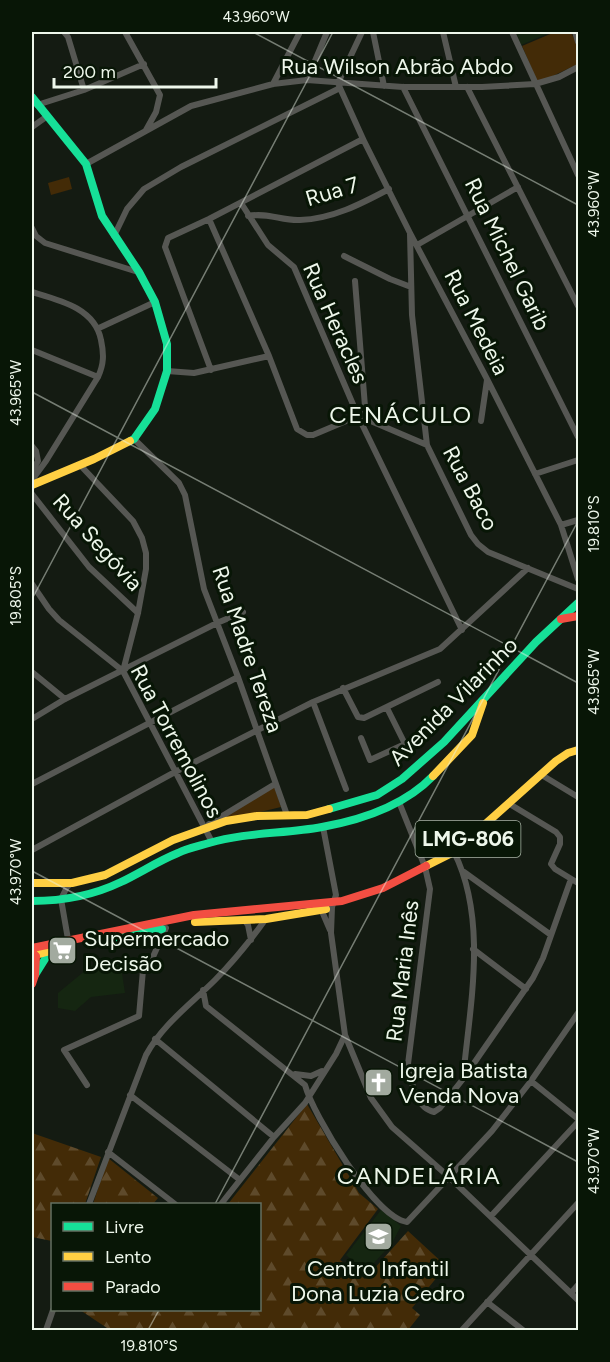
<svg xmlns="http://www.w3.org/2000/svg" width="610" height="1362" viewBox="0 0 610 1362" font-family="Figtree,sans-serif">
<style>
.built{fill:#152611}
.green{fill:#432b07}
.forest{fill:url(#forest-firs)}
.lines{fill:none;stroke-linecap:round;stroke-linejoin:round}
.street{stroke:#565753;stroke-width:6}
.fast{stroke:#16e098;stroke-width:8}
.slow{stroke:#ffcf43;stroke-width:8}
.jam{stroke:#f24e42;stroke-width:8}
.ticks{fill:none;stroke:#eef7eb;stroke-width:1.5;stroke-opacity:0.45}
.labels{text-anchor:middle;stroke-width:6;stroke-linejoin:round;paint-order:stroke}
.shield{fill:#081606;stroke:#a9b4a6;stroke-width:1.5}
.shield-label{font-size:21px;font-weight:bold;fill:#eef7eb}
.street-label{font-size:22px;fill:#eef7eb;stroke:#081606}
.poi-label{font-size:22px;fill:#eef7eb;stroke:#081606;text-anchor:start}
.neighbourhood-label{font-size:24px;letter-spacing:1.5px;fill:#eef7eb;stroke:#081606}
.neatline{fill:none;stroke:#eef7eb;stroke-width:2}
.ticks-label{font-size:15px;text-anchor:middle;fill:#eef7eb}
</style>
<defs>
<pattern id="forest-firs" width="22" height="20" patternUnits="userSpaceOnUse" patternTransform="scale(1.5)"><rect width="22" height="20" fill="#432b07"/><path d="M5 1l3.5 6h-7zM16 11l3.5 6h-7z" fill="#5e4a2b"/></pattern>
</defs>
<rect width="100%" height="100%" fill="#141b12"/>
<path class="built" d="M516 32H551L521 45Z
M120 960 125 993 91 997 75 1011 58 1008V993L92 965Z
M381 1210 401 1226 392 1243 366 1272 346 1255Z"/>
<path class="green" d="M555 32H571L578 48V64L538 83 522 46Z
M69 177 72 189 51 195 48 183Z
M274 786 281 807 211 824Z"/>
<path class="forest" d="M307 1104 359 1193 378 1209 340 1260 365 1279 408 1231 446 1266 412 1308 420 1315 408 1330H110L80 1310H260V1204H228Z
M32 1133 101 1157 85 1204H52V1241L32 1237Z
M108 1158 158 1198 153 1204H93Z"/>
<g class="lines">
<path class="street" d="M64 32 68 37 84 90
M125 32 160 95 156 112 146 130
M362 32 338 83 340 88 363 139 410 233 487 379 561 525 578 579
M373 32 384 86
M443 32 456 87
M512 32 578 175
M575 32 578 42
M307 80 327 32
M273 84 299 34
M403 87 578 437
M467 87 578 306
M37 105 84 90 144 64
M32 127 46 117
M86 164 191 106 273 84 307 80 403 87H482L535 84 559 77 578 67
M241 203 268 245 294 267 358 416 462 630
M248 216C267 212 282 221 300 220 332 219 361 204 389 189
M209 219 269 356 297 429 307 435H313L358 416
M32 228 36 236 45 243 138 272
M410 234 412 315 427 445 471 535 478 544 488 552 578 589
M114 236 127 209 144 189 181 167 340 88
M417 245 518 187
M344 256 390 279 411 287
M355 281 366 419
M32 292C59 300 95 308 101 340 104 354 104 364 98 377L46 461 32 480
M99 328 155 302
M32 350 98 377
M211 370 165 247 168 238 209 219 363 139
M167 371 194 373 269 356
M366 419 427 445
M481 421 487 380
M134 439 179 483 185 495 204 589 238 677 287 815
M32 446 36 451 38 461 32 471
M80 465 133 521 142 538 146 553V569L138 613 123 671
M535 474 578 460
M32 494 89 567 138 613
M561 525 578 520
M32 584 49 609 59 620 123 671 212 842
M32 672 65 699
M343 688 358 717 364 718 438 682
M313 702 346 789
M32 719 65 699 217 623 243 612
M361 738 370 760 405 744 387 708
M405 744 423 735 438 723
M540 774 578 797
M32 784 238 677
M399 802 425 867 430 889 408 1064C411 1080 415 1108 434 1112L440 1108 463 1079 533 978 543 958 571 879
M508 803 556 832 560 837V844L551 864 555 869 578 883
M209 824 275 784
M323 827 336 895 332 907 331 933 345 1035 371 1098 392 1127 449 1177 578 1300
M32 850 175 772 313 702 440 649 528 568
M454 852C488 920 470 1005 463 1078
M464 872 551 935
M321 909 330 930
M244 920 248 925 251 940
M69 945 61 899 67 887 72 883
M473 949 526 989
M203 990 206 1006 305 1085C313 1115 375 1218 407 1222L492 1131 531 1081 578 1013
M155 1039 274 1137
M295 1074 311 1076 322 1071
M531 1081 578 1119
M87 1085 64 1050 139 1016 143 970 152 959 166 928
M130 1095 240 1180
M108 1152 175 1204
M89 1204 146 1055C163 1024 190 1005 215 980 233 962 250 941 265 920
M221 1204 274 1137 305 1103 336 1054 345 1035
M491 1216 578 1122
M571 1293 578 1285
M487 1302 523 1330
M46 1330 53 1310
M462 1330 578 1203"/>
<path class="fast" d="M32 97 86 164 102 216 139 272 155 302 167 344V371L155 409 134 439 130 441
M329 809 377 795 402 779 444 742 536 642 578 603
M32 901C62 901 94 895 121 882 140 873 158 861 178 853 188 848 199 846 209 843 246 832 285 834 322 827 361 820 405 805 433 776
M107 939 162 929
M35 975 50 951"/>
<path class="slow" d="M32 485 94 459 130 441
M433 776 472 735 483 703
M426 866 454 852 556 761 568 753 578 750
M32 883H72L105 875 173 840 226 821 257 816 307 815 329 809
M195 922 266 919 326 909
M32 956 54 950"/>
<path class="jam" d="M561 619 578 616
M32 948 194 915 342 901 383 888 426 866
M32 984 35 975 36 956 33 953"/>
</g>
<path class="ticks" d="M253 32 578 205M32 392 578 683M32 599 333 32M32 871 578 1162M215 1204 578 521M148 1330 159 1310"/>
<defs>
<symbol id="supermarket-square" viewBox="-11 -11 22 22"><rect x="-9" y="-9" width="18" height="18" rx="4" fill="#a2aa9f" stroke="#081606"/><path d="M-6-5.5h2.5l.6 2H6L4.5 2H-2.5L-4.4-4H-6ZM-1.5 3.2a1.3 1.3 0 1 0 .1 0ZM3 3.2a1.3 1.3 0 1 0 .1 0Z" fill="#fff"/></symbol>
<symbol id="church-square" viewBox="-11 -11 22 22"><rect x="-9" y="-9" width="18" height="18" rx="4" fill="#a2aa9f" stroke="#081606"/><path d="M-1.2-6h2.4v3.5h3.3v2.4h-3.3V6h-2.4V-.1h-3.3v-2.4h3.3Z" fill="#fff"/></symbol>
<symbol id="school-square" viewBox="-11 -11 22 22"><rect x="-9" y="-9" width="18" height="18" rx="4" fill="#a2aa9f" stroke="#081606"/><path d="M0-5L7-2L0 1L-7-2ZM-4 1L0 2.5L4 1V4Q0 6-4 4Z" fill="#fff"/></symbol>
</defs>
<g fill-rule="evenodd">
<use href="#supermarket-square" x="46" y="934" width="33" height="33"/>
<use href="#church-square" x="362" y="1066" width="33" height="33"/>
<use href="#school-square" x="362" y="1220" width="33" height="33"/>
</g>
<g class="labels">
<rect class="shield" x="415.5" y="821" width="105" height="36" rx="4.5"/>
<g class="shield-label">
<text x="468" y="846">LMG-806</text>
</g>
<g class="street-label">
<text x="397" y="74">Rua Wilson Abrão Abdo</text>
<text transform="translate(332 191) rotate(-17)" y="8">Rua 7</text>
<text transform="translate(508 254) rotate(64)" y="8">Rua Michel Garib</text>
<text transform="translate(477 322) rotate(63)" y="8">Rua Medeia</text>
<text transform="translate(336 323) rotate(66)" y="8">Rua Heracles</text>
<text transform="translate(471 488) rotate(62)" y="8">Rua Baco</text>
<text transform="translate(98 542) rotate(48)" y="8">Rua Segóvia</text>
<text transform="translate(248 649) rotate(71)" y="8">Rua Madre Tereza</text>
<text transform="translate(453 701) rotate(-45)" y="8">Avenida Vilarinho</text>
<text transform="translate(177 741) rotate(62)" y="8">Rua Torremolinos</text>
<text transform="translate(402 971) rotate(-83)" y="8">Rua Maria Inês</text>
</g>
<g class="poi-label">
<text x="84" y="946">Supermercado<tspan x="84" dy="25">Decisão</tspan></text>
<text x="399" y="1078">Igreja Batista<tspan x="399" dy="25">Venda Nova</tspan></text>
<text x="378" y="1276" text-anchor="middle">Centro Infantil<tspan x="378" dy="25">Dona Luzia Cedro</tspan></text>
</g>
<g class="neighbourhood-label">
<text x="401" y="423">CENÁCULO</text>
<text x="419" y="1184">CANDELÁRIA</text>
</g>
</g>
<rect width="610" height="1362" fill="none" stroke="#081606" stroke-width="66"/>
<rect x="51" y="1203" width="210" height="108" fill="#081606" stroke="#647062" stroke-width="1.5"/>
<rect x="63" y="1222" width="30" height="9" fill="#16e098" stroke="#647062" stroke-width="1.5"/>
<text x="105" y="1233" font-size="18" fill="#eef7eb">Livre</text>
<rect x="63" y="1252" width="30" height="9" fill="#ffcf43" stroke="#647062" stroke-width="1.5"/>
<text x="105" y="1263" font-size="18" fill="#eef7eb">Lento</text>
<rect x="63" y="1282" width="30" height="9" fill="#f24e42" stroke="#647062" stroke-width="1.5"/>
<text x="105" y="1293" font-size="18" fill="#eef7eb">Parado</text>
<path d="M54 78v9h162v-9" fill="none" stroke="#eef7eb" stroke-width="3"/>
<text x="63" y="78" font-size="18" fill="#eef7eb" stroke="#081606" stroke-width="4.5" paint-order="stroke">200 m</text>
<rect x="33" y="33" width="544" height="1296" class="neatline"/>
<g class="ticks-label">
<text x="256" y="22">43.960°W</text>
<text transform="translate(594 204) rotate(-90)" y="5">43.960°W</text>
<text transform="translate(16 393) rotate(-90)" y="5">43.965°W</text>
<text transform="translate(594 524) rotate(-90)" y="5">19.810°S</text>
<text transform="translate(16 596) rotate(-90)" y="5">19.805°S</text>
<text transform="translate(594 682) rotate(-90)" y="5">43.965°W</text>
<text transform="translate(16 872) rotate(-90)" y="5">43.970°W</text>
<text transform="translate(594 1161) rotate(-90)" y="5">43.970°W</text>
<text x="149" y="1351">19.810°S</text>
</g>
</svg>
